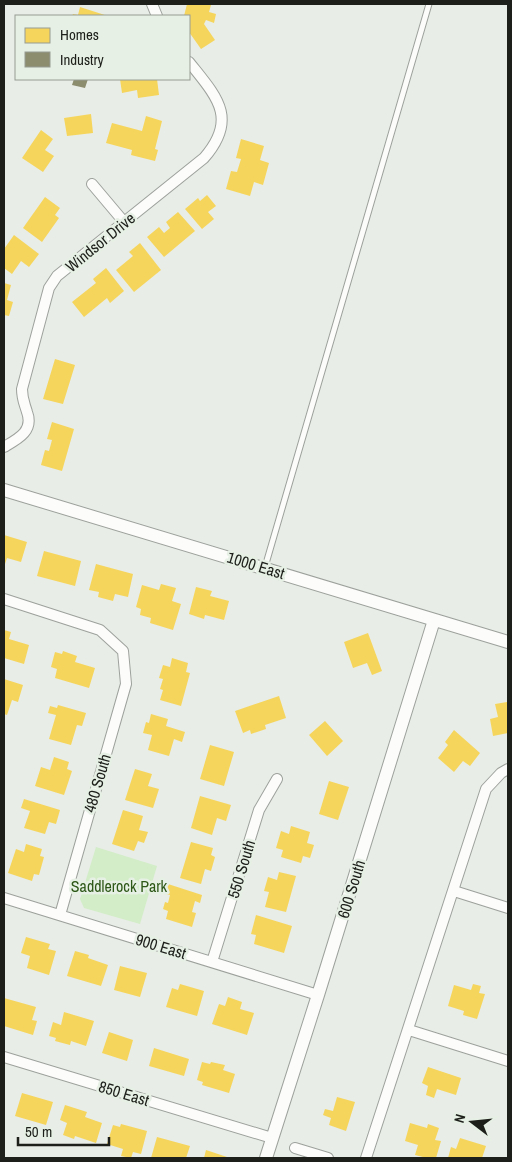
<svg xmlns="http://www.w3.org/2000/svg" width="512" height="1162" viewBox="0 0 512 1162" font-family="'Archivo Narrow',sans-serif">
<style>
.green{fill:#d3edc8}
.homes{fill:#f6d55c}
.industry{fill:#8c8c6e}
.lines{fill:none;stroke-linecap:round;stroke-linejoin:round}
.service-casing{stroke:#9da19c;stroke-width:7}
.minor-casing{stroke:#9da19c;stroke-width:12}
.tertiary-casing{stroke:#9da19c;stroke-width:14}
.service{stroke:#fcfcfb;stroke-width:5}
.minor{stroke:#fcfcfb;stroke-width:10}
.tertiary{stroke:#fcfcfb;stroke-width:12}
.labels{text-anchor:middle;stroke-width:5;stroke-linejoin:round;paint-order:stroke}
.street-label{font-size:16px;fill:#1c1f1a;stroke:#e7f0e4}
.park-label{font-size:16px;fill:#2e5819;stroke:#e7f0e4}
</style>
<rect width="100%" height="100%" fill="#e8ede7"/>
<path class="green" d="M96 847 157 866 140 924 84 908 80 899Z"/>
<path class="homes" d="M187 4 211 5 209 12 216 14 214 23 206 20 204 24 215 40 201 49 189 32V16H184Z
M80 7 108 16H72L73 14 78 15Z
M120 79H157L159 95 138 98 137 90 122 93Z
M91 114 93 133 67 136 64 118Z
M146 116 162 121 155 149 158 150 155 161 131 155 132 150 106 143 112 123 142 131Z
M41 130 53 139 45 150 54 156 43 172 22 158Z
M241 139 264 146 260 160 269 163 263 185 254 182 250 196 226 189 231 171 237 172 241 159 236 158Z
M207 195 216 206 208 212 214 219 202 229 185 209 198 198 200 201Z
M45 197 60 208 55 215 59 218 42 242 23 228Z
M178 212 195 231 164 257 147 237 159 227 164 233 170 228 166 222Z
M14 235 39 254 29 267 21 261 12 274 4 268V249Z
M140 243 161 270 134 292 116 270 133 256 129 252Z
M106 268 124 291 110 303 107 298 84 317 72 302 96 283 93 279Z
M4 283 11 285 7 300 13 302 9 316 4 315Z
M55 359 75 365 63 404 43 399Z
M52 422 74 429 62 471 41 465 45 450 49 451 52 440 47 439Z
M4 535 27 542 21 562 7 558 4 567Z
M44 551 81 561 75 586 37 576Z
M96 564 133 574 128 597 115 594 113 601 98 597 99 592 89 590Z
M161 584 176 588 172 601 181 604 173 630 150 623 151 618 140 615 141 609 136 607 142 585 159 590Z
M196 587 212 591 210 596 229 601 224 620 205 615 204 619 189 614Z
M4 630 11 632 9 639 29 645 24 664 4 658Z
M368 633 382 671 372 675 367 663 353 668 344 642Z
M63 651 77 656 75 662 95 668 89 688 55 678 57 669 51 667 55 652 62 654Z
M172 658 188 663 186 672 190 673 181 706 160 700 163 690 160 689 163 679 159 678 163 665 170 667Z
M4 679 23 685 18 702 12 700 7 715 4 714Z
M279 696 286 718 265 725 266 729 251 734 250 730 243 733 235 711Z
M507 702 508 733 493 736 490 719 498 717 495 704Z
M58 705 86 713 82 726 77 725 71 745 49 739 56 715 48 713 50 706 57 708Z
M151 714 168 719 166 726 185 732 182 742 174 739 169 756 148 750 152 735 143 733 146 722 149 723Z
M325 721 343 741 327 756 309 735Z
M454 730 480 753 470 766 463 761 454 772 438 758 448 745 445 742Z
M210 745 234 752 224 786 200 779Z
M54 757 69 762 67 769 72 771 64 795 35 786 41 767 50 770Z
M135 769 152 774 148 786 159 789 153 808 125 800Z
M329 781 349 787 338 820 319 814Z
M200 796 231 805 226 821 217 818 212 835 191 828Z
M24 799 60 810 56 824 49 822 45 834 24 828 30 811 21 808Z
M123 810 143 816 139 830 148 832 144 843 138 841 134 851 112 844Z
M291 826 310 832 307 843 314 845 310 858 303 856 301 863 281 857 283 850 276 848 281 831 289 834Z
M191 842 213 848 211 855 215 857 211 871 205 869 201 884 180 878Z
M26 844 42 849 40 856 44 857 39 875 34 874 32 881 8 873 16 849 24 852Z
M279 872 296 876 286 912 265 907 269 892 264 891 268 877 277 880Z
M168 884 202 895 200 903 195 901 192 912 196 913 192 927 166 919 168 911 163 909 165 902 168 903 170 895 166 894Z
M256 915 292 926 284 953 254 944 256 935 251 934Z
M26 937 50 944 48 949 56 951 49 975 27 968 30 956 21 953Z
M75 951 89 955 88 958 108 965 101 986 67 976Z
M120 966 147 973 140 997 114 990Z
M180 984 204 991 197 1016 166 1007 172 988 178 990Z
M473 984 481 986 479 993 485 994 477 1019 463 1015 464 1011 448 1006 454 985 471 990Z
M228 997 242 1002 240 1009 254 1013 247 1035 212 1024 219 1004 225 1006Z
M4 998 36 1007 32 1020 37 1021 33 1035 4 1026Z
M64 1012 94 1021 86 1046 71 1041 70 1045 55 1041 56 1038 49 1036 53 1022 61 1025Z
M109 1032 133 1040 127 1061 102 1053Z
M154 1048 189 1059 184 1076 149 1066Z
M202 1062 210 1064 211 1062 225 1065 223 1070 235 1074 229 1093 202 1085 203 1082 197 1080Z
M428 1067 461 1078 456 1095 437 1089 434 1098 426 1095 428 1086 422 1083Z
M22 1093 53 1102 46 1125 15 1116Z
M337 1097 355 1102 346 1131 329 1125 331 1118 323 1115 325 1109 333 1111Z
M65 1105 87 1112 85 1117 102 1123 96 1143 75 1136 74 1139 63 1135 67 1123 60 1120Z
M410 1123 427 1128 428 1124 439 1128 435 1140 441 1141 436 1158H427L415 1155 418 1145 405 1141Z
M121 1124 147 1131 141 1154 133 1152 131 1158 121 1156 123 1149 107 1144 113 1125 120 1127Z
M157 1137 190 1146 186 1158H151Z
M460 1138 486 1146 482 1158H448L451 1147 456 1149Z
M206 1150 230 1158H204Z"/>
<path class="industry" d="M74 79H88L85 88 72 85Z"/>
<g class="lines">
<defs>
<path id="service" d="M265 567 429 4"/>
<path id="minor" d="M152 4 157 16
M92 184 124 222
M4 447C18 439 34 431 27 412 24 402 22 399 22 389L49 288 57 276 204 158C239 118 216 96 189 62
M4 599 100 630 123 651 126 684 60 915
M454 891 508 908
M4 898 318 995
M212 962 259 810 277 779
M409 1030 508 1061
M4 1057 272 1138
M295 1148 328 1158
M366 1158 486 789 501 773 508 769"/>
<path id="tertiary" d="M4 490 508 642
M266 1158 318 995 434 620"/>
</defs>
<use href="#service" class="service-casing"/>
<use href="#minor" class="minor-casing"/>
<use href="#tertiary" class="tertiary-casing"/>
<use href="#service" class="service"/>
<use href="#minor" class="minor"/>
<use href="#tertiary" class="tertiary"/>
</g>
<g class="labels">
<g class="street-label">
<text transform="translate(100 242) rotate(-39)" y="6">Windsor Drive</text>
<text transform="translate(256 565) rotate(17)" y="6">1000 East</text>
<text transform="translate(97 783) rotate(-74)" y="6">480 South</text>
<text transform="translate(241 869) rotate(-73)" y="6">550 South</text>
<text transform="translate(351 889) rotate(-73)" y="6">600 South</text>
<text transform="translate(161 946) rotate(17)" y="6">900 East</text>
<text transform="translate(124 1093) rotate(17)" y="6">850 East</text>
</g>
<g class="park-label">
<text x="119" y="892">Saddlerock Park</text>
</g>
</g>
<rect width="512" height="1162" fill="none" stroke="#1c1f1a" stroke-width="10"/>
<rect x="15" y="15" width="175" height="65" fill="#e7f0e4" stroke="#969c93"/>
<rect x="25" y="28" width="25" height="15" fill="#f6d55c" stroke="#969c93"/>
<text x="60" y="40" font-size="15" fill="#1c1f1a">Homes</text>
<rect x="25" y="52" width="25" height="15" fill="#8c8c6e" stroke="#969c93"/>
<text x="60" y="65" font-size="15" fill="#1c1f1a">Industry</text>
<g transform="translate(472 1122) rotate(286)" stroke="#e7f0e4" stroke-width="4" paint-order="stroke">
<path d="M0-4L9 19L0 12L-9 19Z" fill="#1c1f1a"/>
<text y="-8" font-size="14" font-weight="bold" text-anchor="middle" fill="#1c1f1a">N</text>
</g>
<path d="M18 1137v8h91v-8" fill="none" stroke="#1c1f1a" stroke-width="2.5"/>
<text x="25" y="1137" font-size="15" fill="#1c1f1a" stroke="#e7f0e4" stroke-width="4" paint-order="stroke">50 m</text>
</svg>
